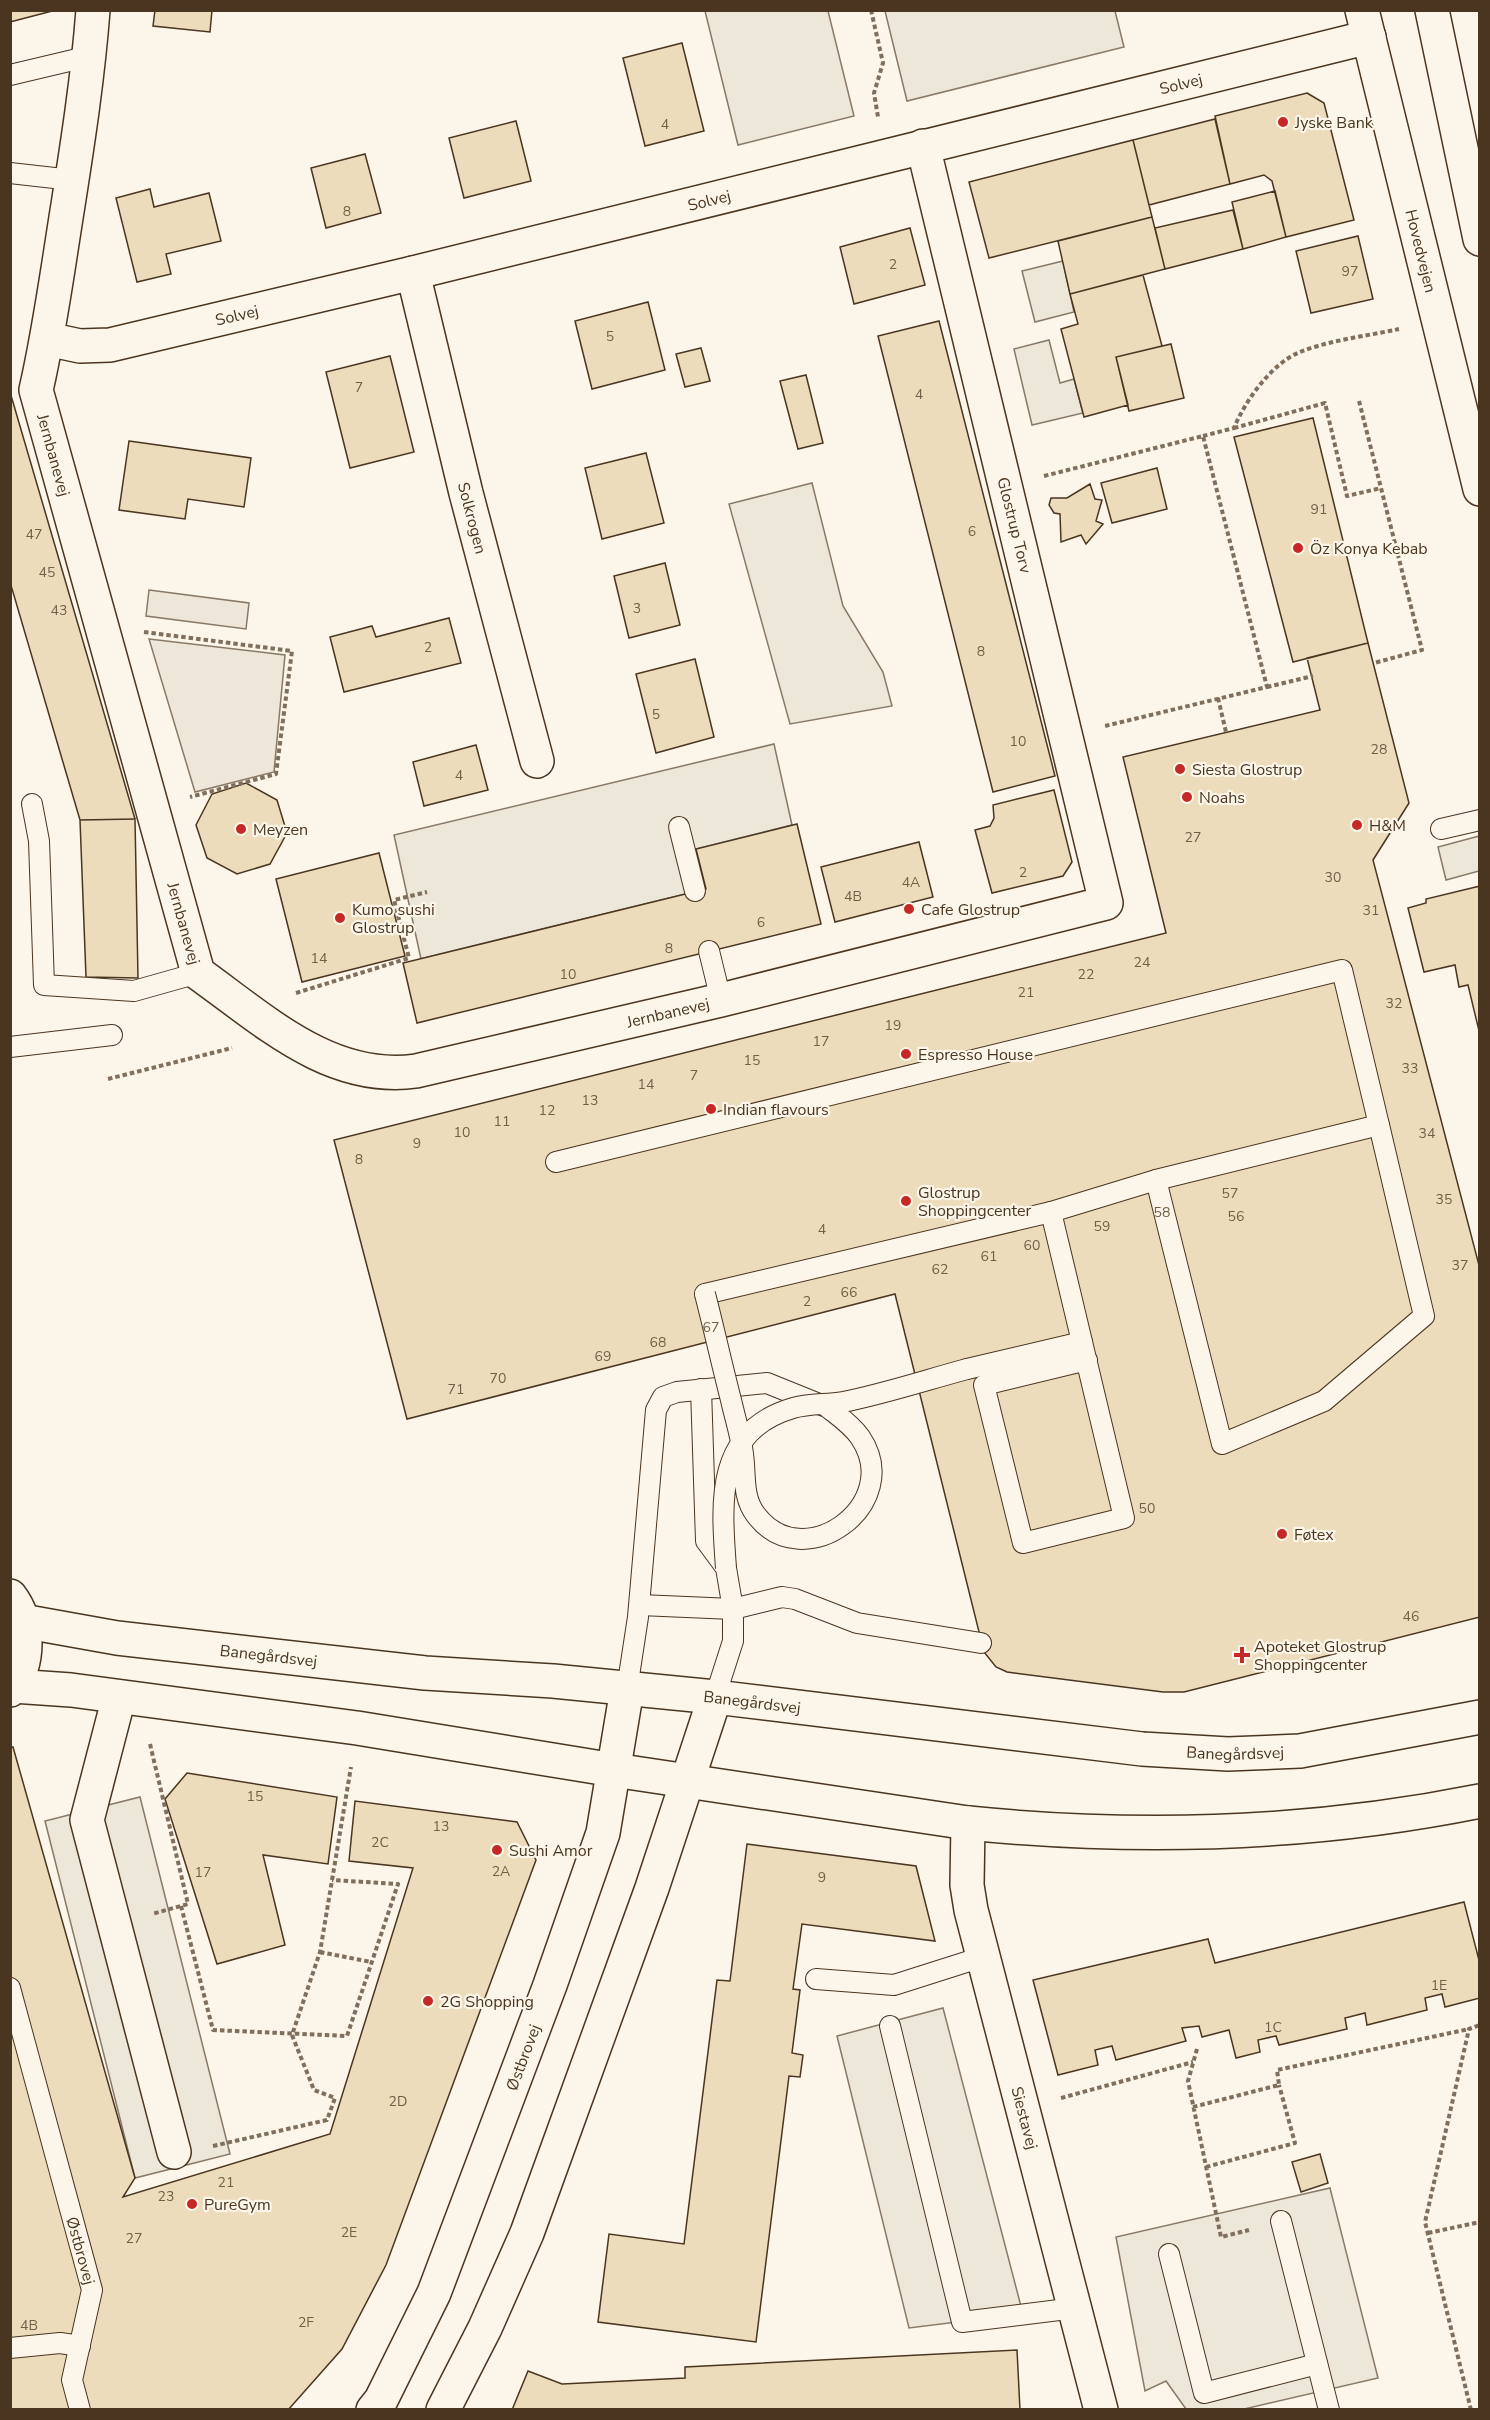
<svg xmlns="http://www.w3.org/2000/svg" width="1490" height="2420" viewBox="0 0 1490 2420" font-family="'Nunito Sans',sans-serif">
<style>
.green{fill:#ede6d9;stroke:#887966;stroke-width:1.5}
.parking{fill:#ede7d9;stroke:#887966;stroke-width:1.5}
.building{fill:#ecdcbc;stroke:#4a3520;stroke-width:1.5}
.lines{fill:none;stroke-linecap:round;stroke-linejoin:round}
.lane-casing{stroke:#4a3520;stroke-width:22}
.street-casing{stroke:#4a3520;stroke-width:36}
.secondary-casing{stroke:#4a3520;stroke-width:36}
.path{stroke:#7f6f5c;stroke-width:4;stroke-dasharray:4.5 3;stroke-linecap:butt}
.lane{stroke:#fbf6e9;stroke-width:20}
.street{stroke:#fbf6e9;stroke-width:33}
.secondary{stroke:#fbf6e9;stroke-width:33}
.lane-bridge-casing{stroke:#4a3520;stroke-width:22;stroke-linecap:butt}
.lane-bridge{stroke:#fbf6e9;stroke-width:20}
.poi-dot{fill:#c62828;stroke:#fbf6e9;stroke-width:2}
.labels{text-anchor:middle;stroke-width:4.5;stroke-linejoin:round;paint-order:stroke}
.number-label{font-size:14px;fill:#725f47}
.street-label{font-size:16px;fill:#4a3520;stroke:#fbf6e9}
.poi-label{font-size:16px;fill:#4a3520;stroke:#fbf6e9;text-anchor:start}
</style>
<rect width="100%" height="100%" fill="#fbf6e9"/>
<path class="green" d="M149 590 249 603 246 629 146 616Z
M149 639 285 655 274 772 195 792Z"/>
<path class="parking" d="M705 11H828L854 116 738 145Z
M885 11H1115L1124 47 907 101Z
M1063 261 1074 312 1035 322 1022 271Z
M1049 340 1060 383 1074 379 1083 413 1032 425 1014 349Z
M812 483 843 606 883 672 892 706 790 724 729 504Z
M774 744 792 825 696 849 706 889 421 959 394 835Z
M1479 836V871L1446 880 1438 847Z
M140 1797 230 2154 135 2178 45 1821Z
M943 2008 1023 2314 909 2328 837 2036Z
M1330 2188 1378 2378 1240 2410 1186 2409 1166 2381 1145 2391 1116 2237Z"/>
<path class="building" d="M10 10H56L10 22Z
M155 10H212L210 32 153 26Z
M682 43 704 131 645 146 623 58Z
M1307 93 1324 103 1354 220 1286 237 1272 181 1264 175 1230 184 1215 116Z
M1215 119 1230 184 1149 205 1133 140Z
M516 121 531 181 464 198 449 138Z
M1133 140 1152 217 989 258 969 182Z
M365 154 381 213 326 228 311 168Z
M150 189 154 207 209 193 221 241 166 254 171 274 137 282 116 198Z
M1275 191 1286 237 1243 249 1232 202Z
M1233 210 1243 249 1165 269 1155 228Z
M1152 217 1165 269 1070 294 1058 241Z
M910 228 925 285 854 304 840 247Z
M1358 236 1373 299 1311 313 1296 251Z
M1143 275 1162 346 1116 357 1128 405 1084 417 1061 329 1078 324 1070 294Z
M648 302 665 370 592 389 575 321Z
M939 321 1055 776 993 792 878 336Z
M1171 344 1184 398 1129 411 1116 357Z
M701 348 710 381 685 387 676 354Z
M390 356 414 452 350 468 326 372Z
M806 375 823 443 798 449 780 381Z
M10 392 135 819 80 820 10 582Z
M1313 418 1368 643 1293 662 1234 437Z
M129 441 251 458 244 507 188 499 185 519 119 510Z
M646 453 664 523 602 539 585 468Z
M1157 468 1167 509 1112 523 1101 483Z
M1090 484 1095 499 1102 500 1096 521 1103 524 1086 544 1081 535 1061 542 1060 514 1054 513 1049 505 1051 498H1067Z
M665 563 680 625 629 638 614 576Z
M449 618 461 663 344 692 330 637 372 626 376 637Z
M1368 643 1409 803 1373 860 1480 1269V1617L1184 1692H1163L1007 1672 996 1667 984 1652 895 1294 407 1419 334 1140 1166 933 1123 757 1320 710 1307 658Z
M695 659 714 737 656 753 636 674Z
M476 745 488 790 424 806 413 762Z
M246 783 277 800 287 833 270 864 237 874 207 858 196 825 212 794Z
M1054 790 1072 862 1063 876 992 893 975 830 990 826 994 818 993 805Z
M135 819 138 978 86 977 80 820Z
M797 824 821 924 417 1023 403 963 706 889 696 849Z
M919 842 933 897 835 922 821 867Z
M379 853 405 956 302 982 276 879Z
M1480 886V1035L1468 985 1459 987 1455 965 1424 972 1408 908 1426 903V899Z
M13 1747 135 2178 123 2197 330 2134 413 1868 349 1861 355 1801 517 1822 536 1860 386 2265 342 2349 288 2410H10V1748Z
M187 1773 337 1797 328 1864 263 1855 285 1945 217 1964 165 1799Z
M747 1844 916 1866 935 1941 802 1924 793 1989 800 1990 792 2053 803 2055 800 2077 789 2076 756 2342 598 2322 609 2234 684 2244 717 1980 730 1981Z
M1464 1902 1480 1964V1998L1445 2007 1442 1994 1425 1998 1427 2010 1367 2025 1365 2013 1345 2018 1347 2029 1279 2045 1276 2036 1258 2040 1260 2052 1236 2058 1229 2030 1202 2037 1199 2026 1182 2028 1186 2041 1116 2060 1112 2046 1095 2050 1098 2065 1058 2075 1033 1980 1208 1939 1215 1963Z
M1320 2154 1328 2183 1301 2192 1292 2162Z
M1017 2350 1020 2410H512L528 2371 562 2384 685 2378V2367Z"/>
<g class="lines">
<defs>
<g id="lane">
<path d="M10 75 90 56"/>
<path d="M10 173 72 180"/>
<path d="M32 804 39 841 44 985 134 991 198 973"/>
<path d="M679 827 695 891"/>
<path d="M1441 829 1480 820"/>
<path d="M709 951 721 1000"/>
<path d="M10 1047 112 1035"/>
<path d="M556 1162 1342 970 1379 1125 1156 1180 1051 1212 705 1294"/>
<path d="M1156 1180 1222 1444 1324 1401 1424 1316 1379 1125"/>
<path d="M1051 1212 1124 1518 1023 1543 984 1385 1087 1360"/>
<path d="M967 1369 1082 1342"/>
<path d="M701 1389 706 1541 726 1568 733 1609V1641L715 1697"/>
<path d="M640 1605 733 1609 782 1597 795 1599 857 1623 981 1643"/>
<path d="M627 1689 638 1617 656 1410 663 1397 677 1392 767 1383 824 1406"/>
<path d="M816 1979 894 1985 982 1957"/>
<path id="s1" d="M10 1988 92 2290 72 2380 80 2410"/>
<path d="M890 2026 962 2322 1075 2308"/>
<path d="M1281 2221 1329 2410"/>
<path d="M1169 2254 1204 2393 1317 2364"/>
<path d="M10 2348 60 2343 80 2346"/>
</g>
<g id="street">
<path id="s2" d="M93 10C88 76 78 141 68 205 58 267 50 329 36 390L198 973C264 1020 330 1083 416 1071L721 1000 1106 903 923 146"/>
<path id="s3" d="M413 273 466 493 537 761"/>
<path id="s4" d="M47 339 80 346 110 345 413 273 1369 37"/>
<path d="M119 1697 87 1820 174 2152"/>
<path id="s5" d="M968 1823 967 1885 971 1910 1101 2410"/>
</g>
<g id="secondary">
<path id="s6" d="M1362 10 1480 489"/>
<path d="M1432 10 1480 239"/>
<path d="M10 1596C30 1622 30 1663 10 1690"/>
<path id="s7" d="M22 1621 117 1638 425 1673 553 1681 715 1697 1142 1749 1228 1754 1300 1751 1480 1717"/>
<path d="M13 1686 71 1690 357 1728 614 1770 968 1823C1138 1840 1311 1835 1480 1801"/>
<path id="s8" d="M373 2410 381 2400 434 2293 550 1985 603 1833 627 1689"/>
<path d="M443 2410 485 2328 527 2233 652 1888 715 1697"/>
</g>
</defs>
<use href="#lane" class="lane-casing"/>
<use href="#street" class="street-casing"/>
<use href="#secondary" class="secondary-casing"/>
<path class="path" d="M871 10 883 63 874 93 878 117
M1359 401 1422 650 1374 663
M1234 428 1325 403 1347 496 1381 488
M1203 436 1234 428C1245 401 1272 363 1300 352 1330 340 1367 336 1399 329
M1044 476 1203 436 1267 687 1105 726
M144 632 292 651 276 774 190 797
M1267 687 1313 676
M1218 698 1226 732
M296 993 409 958 394 900 427 892
M108 1079 232 1048
M150 1744 188 1904 152 1914
M181 1906 213 2030 347 2036 398 1884 332 1880
M320 1952 371 1962
M1197 2049 1188 2081 1221 2237 1249 2230
M1061 2098 1193 2062
M1193 2107 1279 2085 1277 2070 1469 2029
M213 2146 327 2120 335 2098 314 2090 292 2035 320 1952 351 1767
M1206 2167 1295 2143 1279 2085
M1428 2233 1480 2222
M1471 2410 1425 2222 1469 2029 1480 2025"/>
<use href="#lane" class="lane"/>
<use href="#street" class="street"/>
<use href="#secondary" class="secondary"/>
<defs>
<path id="lane-bridge" d="M705 1294C714 1329 722 1365 731 1400 735 1418 741 1436 743 1454 746 1475 742 1497 756 1515 803 1578 906 1504 860 1437 851 1424 837 1415 826 1406
M726 1568C721 1501 715 1431 793 1408 809 1403 826 1405 843 1402 884 1394 926 1380 967 1369"/>
</defs>
<use href="#lane-bridge" class="lane-bridge-casing"/>
<use href="#lane-bridge" class="lane-bridge"/>
</g>
<g class="poi-dot">
<circle cx="1283" cy="122" r="6"/>
<circle cx="1298" cy="548" r="6"/>
<circle cx="1180" cy="769" r="6"/>
<circle cx="1187" cy="797" r="6"/>
<circle cx="1357" cy="825" r="6"/>
<circle cx="241" cy="829" r="6"/>
<circle cx="909" cy="909" r="6"/>
<circle cx="340" cy="918" r="6"/>
<circle cx="906" cy="1054" r="6"/>
<circle cx="711" cy="1109" r="6"/>
<circle cx="906" cy="1201" r="6"/>
<circle cx="1282" cy="1534" r="6"/>
<path d="M1239 1646h6v6h6v6h-6v6h-6v-6h-6v-6h6z"/>
<circle cx="497" cy="1850" r="6"/>
<circle cx="428" cy="2001" r="6"/>
<circle cx="192" cy="2204" r="6"/>
</g>
<g class="labels">
<g class="number-label">
<text x="665" y="129">4</text>
<text x="347" y="216">8</text>
<text x="893" y="269">2</text>
<text x="1350" y="276">97</text>
<text x="610" y="341">5</text>
<text x="359" y="392">7</text>
<text x="919" y="399">4</text>
<text x="1319" y="514">91</text>
<text x="972" y="536">6</text>
<text x="34" y="539">47</text>
<text x="47" y="577">45</text>
<text x="637" y="613">3</text>
<text x="59" y="615">43</text>
<text x="428" y="652">2</text>
<text x="981" y="656">8</text>
<text x="656" y="719">5</text>
<text x="1018" y="746">10</text>
<text x="1379" y="754">28</text>
<text x="459" y="780">4</text>
<text x="1193" y="842">27</text>
<text x="1023" y="877">2</text>
<text x="1333" y="882">30</text>
<text x="911" y="887">4A</text>
<text x="853" y="901">4B</text>
<text x="1371" y="915">31</text>
<text x="761" y="927">6</text>
<text x="669" y="953">8</text>
<text x="319" y="963">14</text>
<text x="1142" y="967">24</text>
<text x="568" y="979">10</text>
<text x="1086" y="979">22</text>
<text x="1026" y="997">21</text>
<text x="1394" y="1008">32</text>
<text x="893" y="1030">19</text>
<text x="821" y="1046">17</text>
<text x="752" y="1065">15</text>
<text x="1410" y="1073">33</text>
<text x="694" y="1080">7</text>
<text x="646" y="1089">14</text>
<text x="590" y="1105">13</text>
<text x="547" y="1115">12</text>
<text x="502" y="1126">11</text>
<text x="462" y="1137">10</text>
<text x="1427" y="1138">34</text>
<text x="417" y="1148">9</text>
<text x="359" y="1164">8</text>
<text x="1230" y="1198">57</text>
<text x="1444" y="1204">35</text>
<text x="1162" y="1217">58</text>
<text x="1236" y="1221">56</text>
<text x="1102" y="1231">59</text>
<text x="822" y="1234">4</text>
<text x="1032" y="1250">60</text>
<text x="989" y="1261">61</text>
<text x="1460" y="1270">37</text>
<text x="940" y="1274">62</text>
<text x="849" y="1297">66</text>
<text x="807" y="1306">2</text>
<text x="711" y="1332">67</text>
<text x="658" y="1347">68</text>
<text x="603" y="1361">69</text>
<text x="498" y="1383">70</text>
<text x="456" y="1394">71</text>
<text x="1147" y="1513">50</text>
<text x="1411" y="1621">46</text>
<text x="255" y="1801">15</text>
<text x="441" y="1831">13</text>
<text x="380" y="1847">2C</text>
<text x="501" y="1876">2A</text>
<text x="203" y="1877">17</text>
<text x="822" y="1882">9</text>
<text x="1439" y="1990">1E</text>
<text x="1273" y="2032">1C</text>
<text x="398" y="2106">2D</text>
<text x="226" y="2187">21</text>
<text x="166" y="2201">23</text>
<text x="349" y="2237">2E</text>
<text x="134" y="2243">27</text>
<text x="306" y="2327">2F</text>
<text x="29" y="2330">4B</text>
</g>
<g class="street-label">
<text dy="6" stroke="none"><textPath href="#s4" startOffset="1166">Solvej</textPath></text>
<text dy="6" stroke="none"><textPath href="#s4" startOffset="680">Solvej</textPath></text>
<text dy="6" stroke="none"><textPath href="#s6" startOffset="248">Hovedvejen</textPath></text>
<text dy="6" stroke="none"><textPath href="#s4" startOffset="194">Solvej</textPath></text>
<text dy="6" stroke="none"><textPath href="#s2" startOffset="452">Jernbanevej</textPath></text>
<text dy="6" stroke="none"><textPath href="#s3" startOffset="252">Solkrogen</textPath></text>
<text transform="translate(1015 525) rotate(76)" y="6">Glostrup Torv</text>
<text dy="6" stroke="none"><textPath href="#s2" startOffset="938">Jernbanevej</textPath></text>
<text dy="6" stroke="none"><textPath href="#s2" startOffset="1494">Jernbanevej</textPath></text>
<text dy="6" stroke="none"><textPath href="#s7" startOffset="249">Banegårdsvej</textPath></text>
<text dy="6" stroke="none"><textPath href="#s7" startOffset="735">Banegårdsvej</textPath></text>
<text dy="6" stroke="none"><textPath href="#s7" startOffset="1221">Banegårdsvej</textPath></text>
<text dy="6" stroke="none"><textPath href="#s8" startOffset="384">Østbrovej</textPath></text>
<text dy="6" stroke="none"><textPath href="#s5" startOffset="302">Siestavej</textPath></text>
<text dy="6" stroke="none"><textPath href="#s1" startOffset="272">Østbrovej</textPath></text>
</g>
<g class="poi-label">
<text x="1295" y="128">Jyske Bank</text>
<text x="1310" y="554">Öz Konya Kebab</text>
<text x="1192" y="775">Siesta Glostrup</text>
<text x="1199" y="803">Noahs</text>
<text x="1369" y="831">H&amp;M</text>
<text x="253" y="835">Meyzen</text>
<text x="352" y="915">Kumo sushi<tspan x="352" dy="18">Glostrup</tspan></text>
<text x="921" y="915">Cafe Glostrup</text>
<text x="918" y="1060">Espresso House</text>
<text x="723" y="1115">Indian flavours</text>
<text x="918" y="1198">Glostrup<tspan x="918" dy="18">Shoppingcenter</tspan></text>
<text x="1294" y="1540">Føtex</text>
<text x="1254" y="1652">Apoteket Glostrup<tspan x="1254" dy="18">Shoppingcenter</tspan></text>
<text x="509" y="1856">Sushi Amor</text>
<text x="440" y="2007">2G Shopping</text>
<text x="204" y="2210">PureGym</text>
</g>
</g>
<rect width="1490" height="2420" fill="none" stroke="#4a3520" stroke-width="24"/>
</svg>
